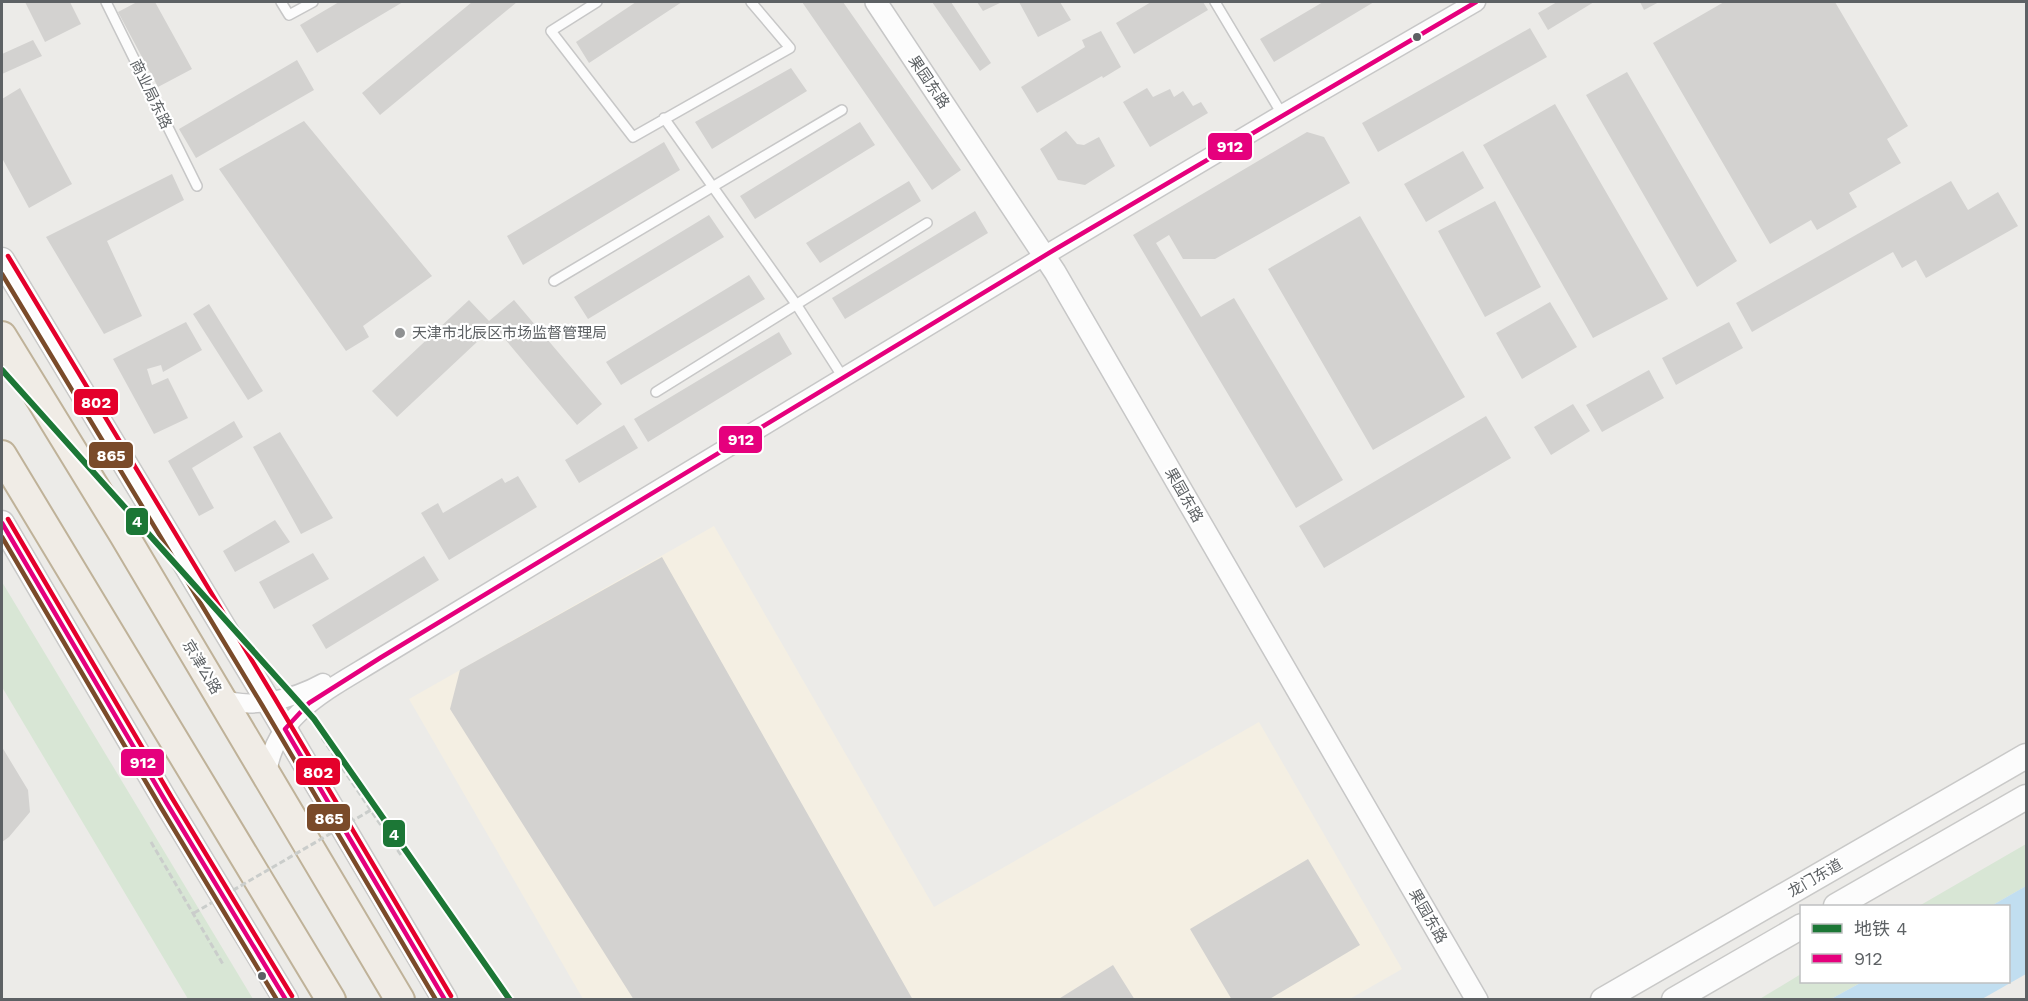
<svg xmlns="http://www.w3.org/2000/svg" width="2028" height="1001" viewBox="0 0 2028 1001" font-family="'Work Sans','Noto Sans SC',sans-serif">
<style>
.commercial{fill:#f4efe3}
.green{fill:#d8e6d5}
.water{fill:#c1def0}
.building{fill:#d3d2d0}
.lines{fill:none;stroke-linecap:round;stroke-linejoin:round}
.service-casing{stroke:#c7c7c7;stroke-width:12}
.minor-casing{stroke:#c7c7c7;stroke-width:21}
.tertiary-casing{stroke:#c7c7c7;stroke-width:24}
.secondary-casing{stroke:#c9c9c8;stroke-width:27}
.trunk-casing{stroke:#bfb299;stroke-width:32}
.path{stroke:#cacdcb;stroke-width:3;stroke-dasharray:6 3;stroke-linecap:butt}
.service{stroke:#fcfcfc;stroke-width:9}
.minor{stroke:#fcfcfc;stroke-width:18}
.tertiary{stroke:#fcfcfc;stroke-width:21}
.secondary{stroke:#fcfcfc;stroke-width:24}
.trunk{stroke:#f0ece6;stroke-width:28}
.path-bridge{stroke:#cacdcb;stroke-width:3;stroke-dasharray:6 3;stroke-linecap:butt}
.bus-1-casing{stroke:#fff;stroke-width:9}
.bus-2-casing{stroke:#fff;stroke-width:9}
.bus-3-casing{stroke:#fff;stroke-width:9}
.bus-1{stroke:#e5007d;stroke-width:4.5}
.bus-2{stroke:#7a4b2a;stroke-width:4.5}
.bus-3{stroke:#e4002b;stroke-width:4.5}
.metro-1-casing{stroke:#fff;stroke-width:10}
.metro-1{stroke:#1c7736;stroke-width:6}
.bus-dot{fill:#5d6164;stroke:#fff;stroke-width:2}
.poi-dot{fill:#8f9192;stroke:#fff;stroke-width:2}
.labels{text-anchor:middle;stroke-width:4.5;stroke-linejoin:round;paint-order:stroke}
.street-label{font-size:15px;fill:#5d6164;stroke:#fff}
.poi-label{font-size:15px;fill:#5d6164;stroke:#fff;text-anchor:start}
.line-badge{stroke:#fff;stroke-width:2}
.badge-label{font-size:16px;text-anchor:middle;font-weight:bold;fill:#fff}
</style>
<rect width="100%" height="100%" fill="#ecebe8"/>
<path class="commercial" d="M714 526 934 907 1259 722 1402 969 1348 1000 583 999 409 699Z"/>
<path class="green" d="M2 582 253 999H188L2 687Z
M2026 844V886L1991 906H1919Z
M1801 974 1802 982H1862L1831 999 1758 1000Z"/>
<path class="water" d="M2026 886V974L1982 999H1831L1862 982H2008V906H1991Z"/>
<path class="building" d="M25 2H70L81 24 45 42Z
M137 2H155L192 69 158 87 118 12Z
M339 2H403L317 53 300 25Z
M472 2H517L380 115 362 93Z
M636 2H682L589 63 576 42Z
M802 2H843L961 170 932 190Z
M932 2H951L991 63 980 71Z
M977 2H1002L983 11Z
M1019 2H1060L1071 20 1038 37Z
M1151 2H1203L1208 10 1134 54 1116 23Z
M1323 2H1374L1274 62 1260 39Z
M1557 2H1594L1548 30 1538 13Z
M1640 2H1659L1644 10Z
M1724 2H1835L1908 126 1887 139 1901 163 1849 193 1857 207 1817 230 1811 220 1770 244 1653 43Z
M1530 28 1547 57 1378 152 1362 123Z
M1101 31 1121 67 1103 78 1102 76 1037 113 1021 87 1085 47 1082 40Z
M33 40 42 56 2 74V54Z
M297 60 314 90 196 158 179 129Z
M791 68 807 91 712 149 695 122Z
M1627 72 1737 261 1697 287 1586 95Z
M20 88 72 184 29 208 2 158V99Z
M1147 88 1153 97 1170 89 1174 97 1183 91 1193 106 1201 102 1208 113 1150 147 1123 102Z
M1555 104 1668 299 1593 338 1483 145Z
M304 121 432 276 363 326 369 337 346 351 219 169Z
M860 122 875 145 755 219 740 196Z
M1066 131 1077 144 1084 145 1099 137 1115 166 1085 185 1058 180 1040 149Z
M1307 132 1324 137 1350 183 1215 259H1183L1169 235 1156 243 1201 317 1234 298 1343 480 1296 508 1133 235Z
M664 142 680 170 523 265 507 236Z
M1463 151 1484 188 1426 222 1404 184Z
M172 174 184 200 107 241 142 316 104 334 46 237Z
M909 181 921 201 820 263 806 243Z
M1951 181 1968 210 1998 192 2018 226 1926 278 1916 260 1902 268 1893 252 1752 332 1736 303Z
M1495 201 1541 287 1485 317 1438 231Z
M975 211 988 233 845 319 832 298Z
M709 215 724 237 588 319 574 297Z
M1360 216 1465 397 1373 450 1268 269Z
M749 275 765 299 621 385 606 362Z
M469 300 489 321 514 300 602 404 577 425 494 326 397 417 372 391Z
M1550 302 1577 347 1522 379 1496 333Z
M209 304 263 391 248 400 193 314Z
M186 322 202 350 163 372 161 365 147 369 152 385 168 378 188 418 154 434 113 359Z
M1729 322 1743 348 1676 385 1662 358Z
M779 332 792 354 648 442 634 419Z
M1649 370 1664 398 1602 432 1586 405Z
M1573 404 1590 431 1551 455 1534 427Z
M1486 416 1511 458 1324 568 1299 526Z
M234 421 243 437 192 468 214 508 199 516 168 461Z
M624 425 638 448 579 483 565 460Z
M280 432 333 518 301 534 253 447Z
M518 476 537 507 449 560 421 513 438 503 443 513 502 478 505 483Z
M275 520 290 542 235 572 223 551Z
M313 553 329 579 274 609 259 582Z
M424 556 439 580 326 649 312 625Z
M662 557 913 1000H634L450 709 460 670Z
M2 747 28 790 30 812 9 837 2 842Z
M1308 859 1360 945 1268 1000H1232L1190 929Z
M1113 965 1135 1000H1057Z"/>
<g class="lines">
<defs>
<path id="service" d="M106 2 197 186
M281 2 289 15 313 2
M597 2 551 31 633 137 790 48 751 2
M1215 2 1282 114
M664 118 796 304 844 379
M554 281 842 110
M656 392 927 223"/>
<path id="minor" d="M221 698C250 711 296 698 323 683
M267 776C272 714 334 687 380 658L1054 250 1286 112 1476 2"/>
<path id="tertiary" d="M876 2 1055 272 1477 1000"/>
<path id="secondary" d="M2 260 268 701 445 1000
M2 523 166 802 286 1000
M1836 906 2026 797
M1603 1000 2026 756
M1674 1000 1802 926"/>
<path id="trunk" d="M2 336 124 535 400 1000
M2 455 331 1000"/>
</defs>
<use href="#service" class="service-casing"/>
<use href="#minor" class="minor-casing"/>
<use href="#tertiary" class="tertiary-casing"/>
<use href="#secondary" class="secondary-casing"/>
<use href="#trunk" class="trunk-casing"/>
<path class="path" d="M322 738 401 855
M151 842 224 966"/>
<use href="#service" class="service"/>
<use href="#minor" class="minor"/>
<use href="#tertiary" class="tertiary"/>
<use href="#secondary" class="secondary"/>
<use href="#trunk" class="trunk"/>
<path class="path-bridge" d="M194 913 371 810"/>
<defs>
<path id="bus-1" d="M2 523 166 802 286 1000
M445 1000 285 729 309 703 380 658 1054 250 1476 2"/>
<path id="bus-2" d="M2 274 262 705 436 1000
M2 537 160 806 277 1000"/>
<path id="bus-3" d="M8 256 274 697 451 996
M8 519 172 798 292 996"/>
</defs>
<use href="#bus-1" class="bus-1-casing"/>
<use href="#bus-2" class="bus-2-casing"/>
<use href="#bus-3" class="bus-3-casing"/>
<use href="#bus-1" class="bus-1"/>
<use href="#bus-2" class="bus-2"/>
<use href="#bus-3" class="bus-3"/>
<defs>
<path id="metro-1" d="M2 370 314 719 510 1000"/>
</defs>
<use href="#metro-1" class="metro-1-casing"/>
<use href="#metro-1" class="metro-1"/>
</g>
<g class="bus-dot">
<circle cx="1417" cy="37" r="5"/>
<circle cx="262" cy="976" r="5"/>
</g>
<circle class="poi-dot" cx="400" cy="333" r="6"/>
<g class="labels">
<g class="street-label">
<text transform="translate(929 82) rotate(56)" y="5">果园东路</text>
<text transform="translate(151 94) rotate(64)" y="5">商业局东路</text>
<text transform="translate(1184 495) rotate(60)" y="5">果园东路</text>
<text transform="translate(202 667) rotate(59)" y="5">京津公路</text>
<text transform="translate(1815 878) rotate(-30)" y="5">龙门东道</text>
<text transform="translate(1428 916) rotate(60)" y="5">果园东路</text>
</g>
<g class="poi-label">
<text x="412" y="338">天津市北辰区市场监督管理局</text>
</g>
</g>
<g class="line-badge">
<rect x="1207" y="132" width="46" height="29" rx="6" fill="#e5007d"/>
<rect x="73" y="388" width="46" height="28" rx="6" fill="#e4002b"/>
<rect x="718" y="425" width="45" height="29" rx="6" fill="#e5007d"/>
<rect x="88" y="441" width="46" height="28" rx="6" fill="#7a4b2a"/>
<rect x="125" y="507" width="24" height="29" rx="6" fill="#1c7736"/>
<rect x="120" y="748" width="45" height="29" rx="6" fill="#e5007d"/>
<rect x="295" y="757" width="46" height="29" rx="6" fill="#e4002b"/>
<rect x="306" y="803" width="45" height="29" rx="6" fill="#7a4b2a"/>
<rect x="382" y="819" width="24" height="29" rx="6" fill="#1c7736"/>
</g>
<g class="badge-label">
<text x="1230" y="152">912</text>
<text x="96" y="408">802</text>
<text x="741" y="445">912</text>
<text x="111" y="461">865</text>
<text x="137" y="527">4</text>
<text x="143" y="768">912</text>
<text x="318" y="778">802</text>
<text x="329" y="824">865</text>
<text x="394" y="840">4</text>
</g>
<rect width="2028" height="1001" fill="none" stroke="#5d6164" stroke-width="6"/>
<rect x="1800" y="905" width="210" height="78" fill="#ffffff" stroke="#bec0c1" stroke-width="1.5"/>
<rect x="1812" y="924" width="30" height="9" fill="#1c7736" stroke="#bec0c1" stroke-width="1.5"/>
<text x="1854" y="935" font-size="18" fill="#5d6164">地铁 4</text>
<rect x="1812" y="954" width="30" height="9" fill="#e5007d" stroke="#bec0c1" stroke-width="1.5"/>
<text x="1854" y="965" font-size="18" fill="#5d6164">912</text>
</svg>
